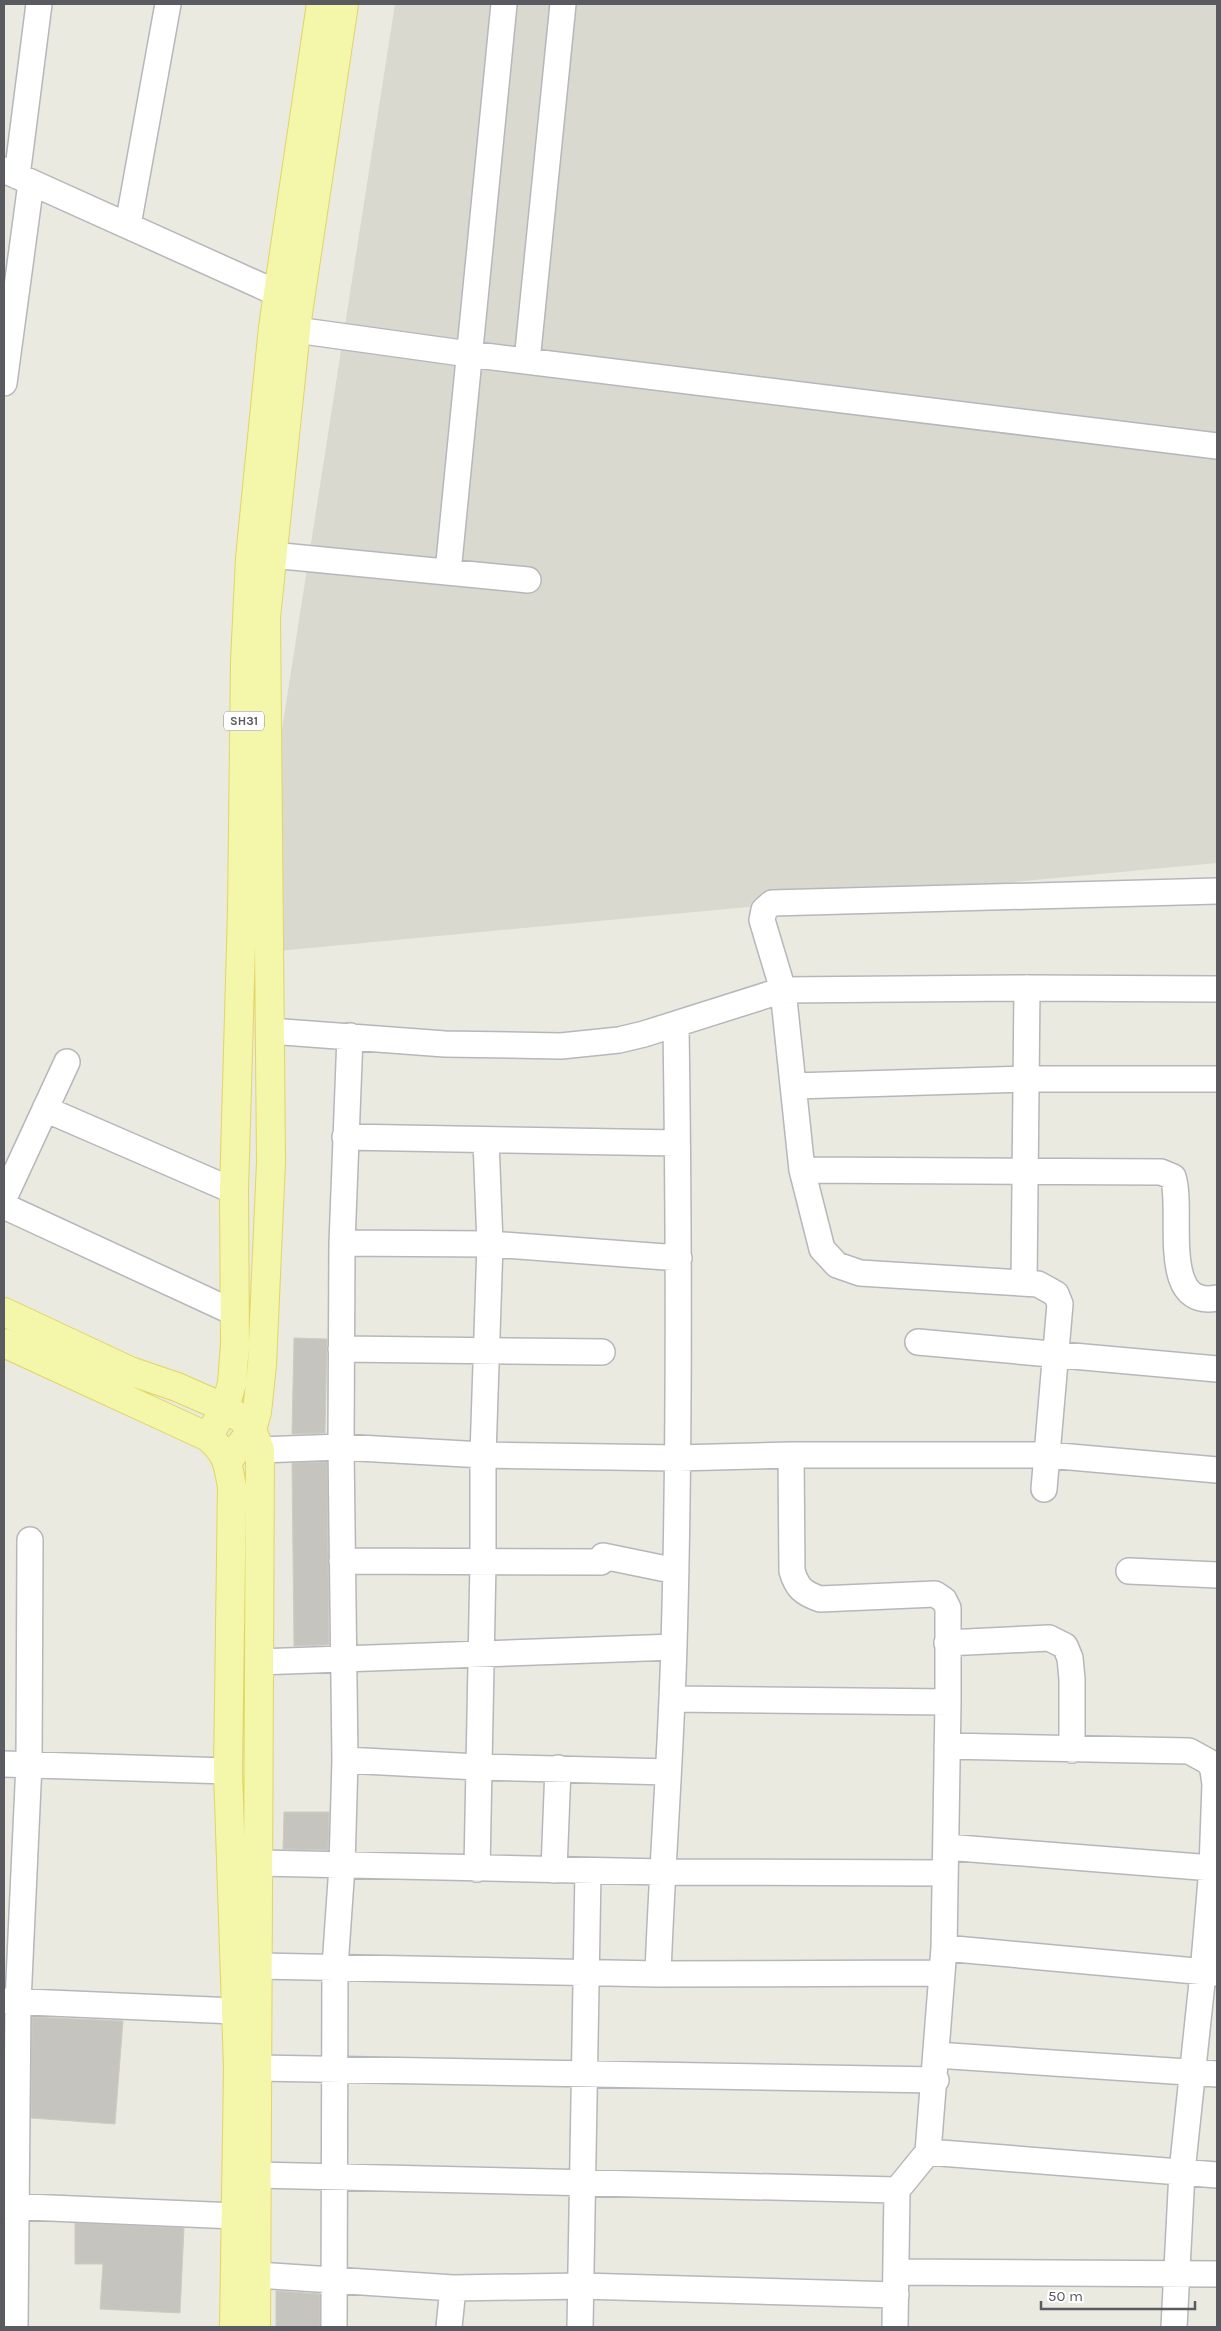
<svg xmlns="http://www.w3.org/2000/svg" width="1221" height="2331" viewBox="0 0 1221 2331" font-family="Karla,sans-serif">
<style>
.education{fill:#dad9cf}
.building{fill:#c6c4be;stroke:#ceccbf}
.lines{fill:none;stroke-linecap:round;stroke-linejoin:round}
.minor-casing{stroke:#b6b7bc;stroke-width:28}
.primary-casing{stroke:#e2d562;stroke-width:30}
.minor{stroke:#fff;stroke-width:25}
.primary{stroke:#f4f6aa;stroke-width:28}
.labels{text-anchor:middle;stroke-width:4;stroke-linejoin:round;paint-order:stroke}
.shield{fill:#fff;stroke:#8b8c90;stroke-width:1}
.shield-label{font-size:12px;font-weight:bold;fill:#595b60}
</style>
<rect width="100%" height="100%" fill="#eaeae0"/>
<path class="education" d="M395 4H1217V863L247 954Z"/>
<path class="building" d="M294 1338 327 1339 325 1433 292 1434Z
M327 1462 329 1645 294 1646 292 1463Z
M284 1812H329L328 1850 283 1849Z
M32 2017 123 2021 115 2124 31 2118Z
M75 2223 184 2228 180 2313 100 2309 103 2264H75Z
M276 2291 320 2294V2327H276Z"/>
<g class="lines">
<defs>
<path id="minor" d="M4 170 279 294
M17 176 39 4
M128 225 168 4
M296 330 469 354 1217 446
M527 361 563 4
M4 383 31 183
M272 555 528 580
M448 572 504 4
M270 1031 445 1044 561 1046 619 1040 644 1034 783 990 1027 988 1217 989
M794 1086 1027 1079H1217
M45 1109 234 1191
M345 1137 677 1143
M802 1170 1161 1172 1173 1177C1184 1209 1158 1310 1217 1298
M4 1198 67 1062
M4 1206 235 1313
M342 1243 490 1244 679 1258
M1024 1283 1027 988
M918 1342 1217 1369
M341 1349 602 1352
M260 1450 341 1447 483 1455 677 1458 791 1455H1048L1217 1470
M791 1455 792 1571C797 1588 803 1593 820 1599L935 1594 944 1600 948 1608V1702L944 1948 928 2152
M1044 1489 1060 1304 1056 1294 1038 1284 860 1273 837 1265 822 1249 802 1170 783 990 762 920 764 910 772 903 1217 891
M603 1556 676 1571
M342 1561 601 1562
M1129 1571 1217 1575
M947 1643 1049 1638 1065 1646 1070 1658 1072 1679V1750
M258 1662 674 1647
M672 1699 948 1702
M947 1746 1189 1751 1209 1762 1213 1770 1215 1784 1212 1868 1203 1973 1182 2172 1174 2327
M345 1760 477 1767 668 1772
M4 1764 228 1771
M946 1847 1212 1868
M260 1863 662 1872 945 1873
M477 1869 483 1562V1455L490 1244 486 1141
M554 1870 558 1768
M944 1948 1217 1973
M259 1966 658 1974 942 1973
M658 1974C662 1864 671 1755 674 1645 680 1439 679 1232 676 1025
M4 2001 235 2011
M936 2055 1217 2074
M258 2068 936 2080
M257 2175 897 2190
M4 2206 235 2216
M897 2272 1217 2274
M257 2275 453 2288 581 2286 896 2295
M15 2327 18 2002 29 1764 30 1540
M334 2327 335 1967 342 1866 345 1760 341 1447 342 1243 350 1036
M449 2327 453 2288
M580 2327 588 1871
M895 2327 897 2190 928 2152 1217 2175"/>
<path id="primary" d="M4 1312 130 1371 177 1387 225 1408 242 1419 252 1430 260 1450 256 2327
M4 1343 208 1437C227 1453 228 1464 232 1487L228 1771 238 2068 234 2327
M208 1437 225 1408 232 1383 235 1344 234 1191 242 910 245 661 250 558 273 327 321 4
M227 1462 252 1430 257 1412 262 1365 271 1162 266 617 297 320 344 4"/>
</defs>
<use href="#minor" class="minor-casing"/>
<use href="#primary" class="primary-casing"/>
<use href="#minor" class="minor"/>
<use href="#primary" class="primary"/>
</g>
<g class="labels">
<rect class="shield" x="224" y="711.5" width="40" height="19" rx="4"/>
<g class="shield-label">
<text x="244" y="725">SH31</text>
</g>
</g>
<rect width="1221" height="2331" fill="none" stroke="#595b60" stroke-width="10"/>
<path d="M1041 2301v8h154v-8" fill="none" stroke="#595b60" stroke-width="2.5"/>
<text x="1048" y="2301" font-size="15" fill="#595b60" stroke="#ffffff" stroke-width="4" paint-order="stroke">50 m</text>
</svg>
